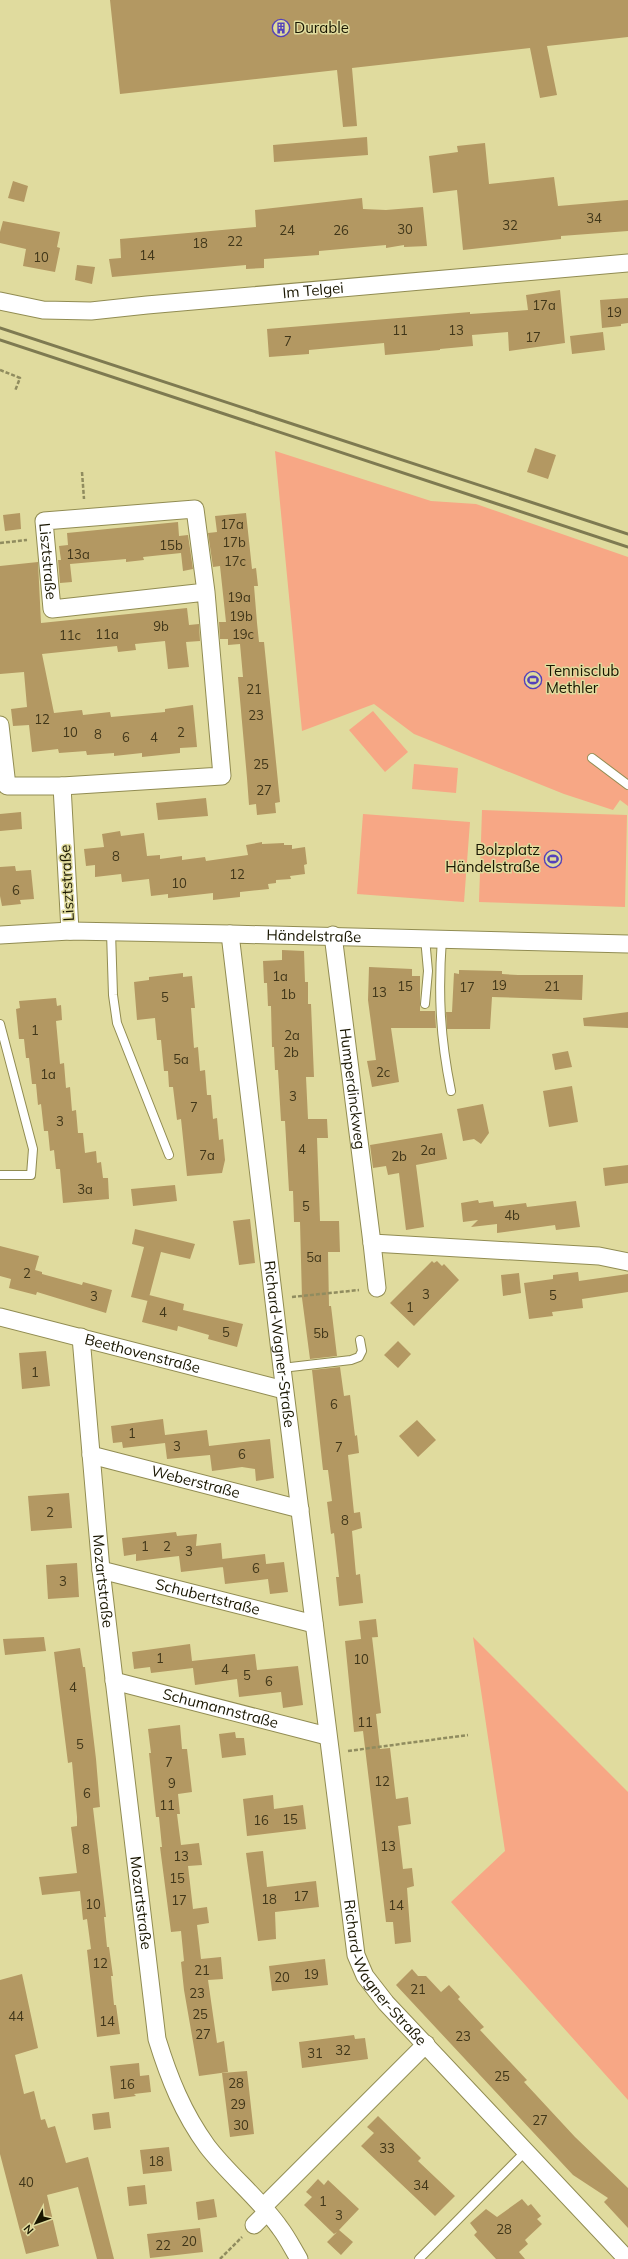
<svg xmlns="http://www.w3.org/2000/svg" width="628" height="2259" viewBox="0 0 628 2259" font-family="Mulish,sans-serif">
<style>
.green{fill:#f7a785}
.building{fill:#b39862}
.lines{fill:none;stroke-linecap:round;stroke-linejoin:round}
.lane-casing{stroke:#918c52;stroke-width:10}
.street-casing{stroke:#918c52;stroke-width:19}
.path{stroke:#908c5f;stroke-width:2.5;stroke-dasharray:4 2;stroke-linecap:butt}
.lane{stroke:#fff;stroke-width:8}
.street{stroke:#fff;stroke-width:17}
.rail{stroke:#7e7a51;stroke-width:3}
.labels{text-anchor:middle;stroke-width:3;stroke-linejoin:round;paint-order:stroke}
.number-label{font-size:13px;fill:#403619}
.poi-label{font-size:15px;fill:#191601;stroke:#e0db9e;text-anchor:start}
.street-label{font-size:15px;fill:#191601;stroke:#e0db9e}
</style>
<rect width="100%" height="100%" fill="#e0db9e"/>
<path class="green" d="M275 451 431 501 476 504 628 557V806L620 800 613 810 564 794 414 734 374 704 302 731Z
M373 711 408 752 385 772 349 730Z
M414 764 458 768 456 793 412 789Z
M482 810 627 815 625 907 479 902Z
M363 814 470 822 464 902 357 894Z
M473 1637 628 1792V2100L451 1902 505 1851Z"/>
<path class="building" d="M110 0H628V37L547 46 557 95 540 98 530 48 352 68 357 126 343 127 337 70 120 94Z
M367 137 368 155 274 162 273 145Z
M485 143 489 184 554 177 558 206 628 200V231L561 236V239L463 250 457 190 433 193 429 156 458 152 457 146Z
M13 181 28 186 24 202 8 198Z
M362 198 363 209 386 210 423 207 427 246 404 247V245L386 248V245L319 251V255L264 259V268L246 269V265L112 277 109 259 121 258 120 239 256 227 255 210Z
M3 221 60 232 57 247 60 248 55 272 23 266 26 249 0 243V232Z
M77 265 95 267 92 284 75 280Z
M560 290 565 343 509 351 508 332 472 335 473 346 440 349V350L385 355 384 343 309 350V354L269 357 267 329 470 312V314L528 310 526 295Z
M628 298V323L621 324V326L602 328 600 300Z
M603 332 605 350 572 354 570 336Z
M535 448 556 455 548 479 527 472Z
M20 513 21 529 5 531 3 515Z
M246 513 252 569 256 568 258 586H254L257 623 259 642H264L280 802 275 803 276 813 257 815 256 804 249 805 247 778 238 677H243L240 644 228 645V639H220L219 622H226L220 566 213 567 208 533 217 532 215 516Z
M178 522 179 536 188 535 193 569 183 571 181 553 143 557 144 560 126 562V559L70 564 72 582 60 583 58 560H61L59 546 68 545 67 533Z
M38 562 41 623 187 608 189 625 199 624 200 641 186 642 189 667 168 669 165 641 135 644 136 650 118 652 117 646 42 654 54 713 82 710 83 715 110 712 111 717 165 712V709L193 705 197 747 180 748V753L142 757V753L114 756V753L87 755 86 751 59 753 58 749 32 752 29 725 13 726 11 709 27 707 24 672 0 674V566Z
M206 798 208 816 158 820 156 803Z
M21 812 22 829 0 831V814Z
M120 831 121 836 144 833 147 856 160 855V859L182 856V860L205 857 206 861 248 855 246 845 262 842V844L284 843V845H292V849L305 847 307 864 304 865 305 874 290 876 291 879 276 880V883L268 884 269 889 240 892V897L213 900V893L168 898V894L151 896 149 879 122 882 121 874 95 877V865L86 866 84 849 104 847 102 834Z
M15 866 16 871 31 870 34 899 20 900 21 904 2 906 0 896V867Z
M282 950 304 951 305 982H308V1004H311L314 1077H306L308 1119H327L328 1138H317L320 1221H339L340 1252H328L329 1306H331L337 1356 310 1359 302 1298 300 1222H294L293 1191H289L285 1121H281L278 1070H275L274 1047H272L271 1006H268L267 983H264L263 961 282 960Z
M369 967 412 969V976H420V1011H435L436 1028H391L399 1082 372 1087 367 1061 376 1060 368 1000Z
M459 970 502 971V974L518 975H583L582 1000 492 997 490 1029H447L446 1012H452L454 973 459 974Z
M183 973V977L192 976 195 1008H191L194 1048 198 1047 200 1071 205 1070 207 1095H211L213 1119 217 1118 219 1140 223 1139 225 1160 222 1173 187 1176 181 1119 177 1120 173 1087H169L168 1071H164L161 1040H157L155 1018 137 1020 134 982 149 980V977Z
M56 998 57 1006 61 1005 62 1020 56 1021 60 1064 64 1063 66 1088 70 1087 72 1111 76 1110 78 1133H83L85 1153 96 1151 97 1163 101 1162 103 1178H108L109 1199 63 1203 60 1169H56L54 1150 50 1151 48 1131H44L41 1104 38 1105 36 1084H32L29 1058H26L24 1039H19L16 1009 20 1008 19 1001Z
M628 1012V1028L584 1026 583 1018Z
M568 1051 572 1067 555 1070 552 1054Z
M572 1086 578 1122 549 1127 543 1091Z
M483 1104 489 1133 481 1144 474 1139 463 1141 457 1109Z
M442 1133 447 1159 416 1165 424 1227 406 1230 399 1173 388 1175 386 1166 373 1168 370 1145Z
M628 1165V1183L605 1186 603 1168Z
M175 1185 177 1201 133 1206 131 1189Z
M478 1200 479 1203 493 1201 494 1207 526 1203 527 1207 576 1201 580 1227 556 1230 555 1225 497 1233V1224L471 1227 478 1220 463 1222 461 1203Z
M250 1219 255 1263 239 1265 233 1221Z
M135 1229 195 1244 190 1259 161 1252 148 1301 131 1297 144 1247 132 1244Z
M0 1246 39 1256 35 1270 42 1272V1274L82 1285 83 1282 112 1290 106 1313 37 1292 36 1295 9 1288 11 1279 0 1276Z
M432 1261 434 1263 437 1261 442 1266 444 1264 459 1280 414 1326 390 1303Z
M578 1272 579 1281 628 1274V1292L582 1299 583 1308 552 1312 553 1316 529 1319 524 1283 553 1279V1275Z
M519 1273 521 1293 503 1296 501 1275Z
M149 1295 184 1304 183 1310 243 1324 237 1347 208 1339 209 1335 178 1326 177 1331 142 1322Z
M398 1341 411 1354 398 1368 384 1355Z
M46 1351 50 1386 22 1389 19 1353Z
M340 1367 344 1396 350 1395 355 1436 357 1435 359 1453 348 1455 354 1513 360 1512 362 1528 352 1531 356 1575 360 1574 363 1603 339 1606 336 1577H339L334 1533 331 1534 327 1502 332 1501 328 1470H323L312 1370Z
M163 1419 165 1435 207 1430 209 1446 270 1439 274 1478 256 1481 255 1469 242 1467 212 1471 210 1455 167 1459 165 1443 123 1448 122 1442 113 1443 111 1426Z
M417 1420 436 1440 418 1457 399 1436Z
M69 1493 72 1528 31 1531 28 1496Z
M176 1532 177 1536 197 1534 196 1546 221 1543 223 1567 181 1572 179 1556 136 1561V1554L124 1556 122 1538Z
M265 1554 267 1572 266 1564 284 1562 288 1592 270 1594 268 1579 225 1584 222 1559Z
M77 1563 79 1597 48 1599 46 1565Z
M376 1619 378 1637 363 1638 372 1637 381 1713 376 1714 380 1749 390 1748 396 1799 408 1797 411 1824 398 1826 403 1869 412 1868 414 1886 407 1888 411 1942 395 1944 393 1922H386L363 1731 354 1732 345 1641 361 1639 359 1621Z
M44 1637 46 1651 5 1655 3 1639Z
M190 1644 192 1661 255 1654 257 1670 298 1666 303 1705 283 1708 281 1692 239 1697 237 1679 195 1685 193 1668 151 1673 150 1667 134 1669 132 1652Z
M80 1648 83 1667H85L96 1759 100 1807 93 1808 106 1917H104L107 1947H109L113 1976H111L114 2005H116L120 2034 97 2037 87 1950 91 1949 87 1919 83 1920 80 1891 42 1895 39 1877 77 1873 71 1827 77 1826V1817L72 1762 68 1763 54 1652Z
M180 1725 182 1749H187L192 1792 178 1794 180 1814H177L179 1830 181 1845 199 1843 202 1865 188 1866 193 1909 207 1907 209 1923 197 1925 201 1959 221 1957 223 1979 208 1980 217 2043 224 2041 228 2072 199 2076 184 1990 181 1962 184 1961 181 1931 171 1932 160 1847H162L159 1817H156L149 1753H151L148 1729Z
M235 1732 236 1738H244L246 1755 222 1758 219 1734Z
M273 1795 274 1809 303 1805 306 1829 247 1836 243 1799Z
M263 1851 267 1887 316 1881 319 1907 275 1912 276 1939 258 1941 246 1853Z
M325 1959 328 1985 272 1991 269 1966Z
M412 1969 418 1976H426L441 1992 449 1985 460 1997 458 1999 484 2027 480 2030 527 2080 524 2082 575 2137 628 2188V2228L604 2202 608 2198 573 2175 396 1985Z
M22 1974 38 2048 15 2055 24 2094 34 2091 41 2120 45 2119 48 2128 55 2126 66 2163 88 2157 114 2259H97L78 2187 47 2195 59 2246 26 2254 0 2154V1980Z
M354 2035 355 2039 365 2038 368 2059 302 2068 299 2042Z
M139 2063 140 2076 149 2075 151 2092 134 2094 136 2096 114 2099 110 2066Z
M247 2071 254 2134 230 2137 222 2073Z
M109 2112 111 2128 94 2130 92 2114Z
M378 2116 421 2158 418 2161 455 2196 435 2216 361 2146 374 2133 367 2127Z
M169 2147 172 2171 143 2174 140 2150Z
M318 2179 324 2185 328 2180 359 2209 339 2230 353 2242 341 2255 327 2242 337 2232 334 2234 304 2205 312 2197 306 2192Z
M145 2185 147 2204 129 2206 127 2187Z
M214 2199 217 2217 198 2220 196 2202Z
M522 2199 528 2206 531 2204 541 2216 537 2219 542 2224 525 2240 528 2244 519 2252 525 2259H496L474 2235 477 2232 470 2223 486 2209 497 2217Z
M200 2228 203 2252 150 2258 147 2234Z"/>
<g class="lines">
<defs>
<path id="lane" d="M592 758 628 785
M111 932 113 995 117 1023 169 1155
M425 938 428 971 425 1004
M442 938C438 993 440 1037 451 1091
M0 1024 33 1149 31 1175H0
M282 1368 351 1360 359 1357 362 1351 360 1340
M419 2259 526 2151"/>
<g id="street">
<path id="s1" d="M0 301 43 310 91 311 147 305 628 263"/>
<path d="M0 725 7 786H62"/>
<path id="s2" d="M70 931 62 786 222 776 206 592 195 509 44 521 52 609 206 592"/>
<path id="s3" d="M230 934 282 1368 356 1955 365 1976 386 2003 627 2259"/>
<path id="s4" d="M0 935 70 931 230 934 628 944"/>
<path id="s5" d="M333 935 372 1243 599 1256 628 1262"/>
<path d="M372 1243 377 1288"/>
<path id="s6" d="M0 1317 284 1390"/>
<path id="s7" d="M81 1337 101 1570 157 2039C169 2078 183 2113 207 2146 229 2175 259 2198 280 2228 287 2237 293 2249 299 2259"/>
<path id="s8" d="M91 1455 300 1509"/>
<path id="s9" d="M101 1570 314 1624"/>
<path id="s10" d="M114 1681 327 1736"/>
<path d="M263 2207 426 2044"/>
<path d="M254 2225 267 2212"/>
</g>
</defs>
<use href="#lane" class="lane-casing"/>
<use href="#street" class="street-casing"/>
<path class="path" d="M0 370 20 378 15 391
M82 472 84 499
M0 543 27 540
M292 1297 359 1290
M348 1751 468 1735
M220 2259 242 2237"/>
<use href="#lane" class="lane"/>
<use href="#street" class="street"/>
<path class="rail" d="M0 328 628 534
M0 340 628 547"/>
</g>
<defs>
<symbol id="building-ring" viewBox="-11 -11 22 22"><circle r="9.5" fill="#e0db9e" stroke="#5442ba" stroke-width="1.5"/><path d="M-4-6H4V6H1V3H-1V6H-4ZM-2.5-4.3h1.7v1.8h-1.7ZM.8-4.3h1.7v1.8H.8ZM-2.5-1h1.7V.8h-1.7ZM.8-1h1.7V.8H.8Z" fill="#5442ba"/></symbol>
<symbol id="stadium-ring" viewBox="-11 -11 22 22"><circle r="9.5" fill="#e0db9e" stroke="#5442ba" stroke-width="1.5"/><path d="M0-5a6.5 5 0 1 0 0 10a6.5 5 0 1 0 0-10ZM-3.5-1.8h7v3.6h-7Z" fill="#5442ba"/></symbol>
</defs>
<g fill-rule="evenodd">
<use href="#building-ring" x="271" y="18" width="20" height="20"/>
<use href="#stadium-ring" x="523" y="670" width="20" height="20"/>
<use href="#stadium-ring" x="543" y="849" width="20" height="20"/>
</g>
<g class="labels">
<g class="number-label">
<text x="594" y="223">34</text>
<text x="510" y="230">32</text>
<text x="405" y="234">30</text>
<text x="287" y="235">24</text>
<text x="341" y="235">26</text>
<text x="235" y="246">22</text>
<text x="200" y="248">18</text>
<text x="147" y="260">14</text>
<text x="41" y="262">10</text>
<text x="544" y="310">17a</text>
<text x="614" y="317">19</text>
<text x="400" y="335">11</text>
<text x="456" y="335">13</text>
<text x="533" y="342">17</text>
<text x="288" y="346">7</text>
<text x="232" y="529">17a</text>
<text x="234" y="547">17b</text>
<text x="171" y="550">15b</text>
<text x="78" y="559">13a</text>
<text x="235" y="566">17c</text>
<text x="239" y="602">19a</text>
<text x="241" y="621">19b</text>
<text x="161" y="631">9b</text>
<text x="107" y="639">11a</text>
<text x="243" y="639">19c</text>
<text x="70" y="640">11c</text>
<text x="254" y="694">21</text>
<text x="256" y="720">23</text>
<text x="42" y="724">12</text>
<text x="70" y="737">10</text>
<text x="181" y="737">2</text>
<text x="98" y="739">8</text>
<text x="126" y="742">6</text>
<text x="154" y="742">4</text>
<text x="261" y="769">25</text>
<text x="264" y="795">27</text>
<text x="116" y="861">8</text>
<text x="237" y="879">12</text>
<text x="179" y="888">10</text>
<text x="16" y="895">6</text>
<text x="280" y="981">1a</text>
<text x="499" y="990">19</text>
<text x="405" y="991">15</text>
<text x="552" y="991">21</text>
<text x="467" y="992">17</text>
<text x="379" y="997">13</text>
<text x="288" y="999">1b</text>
<text x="165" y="1002">5</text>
<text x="35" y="1035">1</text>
<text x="292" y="1040">2a</text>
<text x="291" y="1057">2b</text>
<text x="181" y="1064">5a</text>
<text x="383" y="1077">2c</text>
<text x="48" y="1079">1a</text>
<text x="293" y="1101">3</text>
<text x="194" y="1112">7</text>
<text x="60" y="1126">3</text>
<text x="302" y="1154">4</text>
<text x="428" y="1155">2a</text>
<text x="207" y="1160">7a</text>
<text x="399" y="1161">2b</text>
<text x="85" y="1194">3a</text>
<text x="306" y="1211">5</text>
<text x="512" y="1220">4b</text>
<text x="314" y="1262">5a</text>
<text x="27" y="1278">2</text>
<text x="426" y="1299">3</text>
<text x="553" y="1300">5</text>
<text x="94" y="1301">3</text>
<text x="410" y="1312">1</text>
<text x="163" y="1317">4</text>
<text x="226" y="1337">5</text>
<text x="321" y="1338">5b</text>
<text x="35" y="1377">1</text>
<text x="334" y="1409">6</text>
<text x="132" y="1438">1</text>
<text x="177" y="1451">3</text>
<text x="339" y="1452">7</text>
<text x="242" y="1459">6</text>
<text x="50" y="1517">2</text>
<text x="345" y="1525">8</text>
<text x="145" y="1551">1</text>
<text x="167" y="1551">2</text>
<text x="189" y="1556">3</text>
<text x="256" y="1573">6</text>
<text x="63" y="1586">3</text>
<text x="160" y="1663">1</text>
<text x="361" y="1664">10</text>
<text x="225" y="1674">4</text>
<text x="247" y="1680">5</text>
<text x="269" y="1686">6</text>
<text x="73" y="1692">4</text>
<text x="365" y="1727">11</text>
<text x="80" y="1749">5</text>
<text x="169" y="1767">7</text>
<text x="382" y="1786">12</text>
<text x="172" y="1788">9</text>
<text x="87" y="1798">6</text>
<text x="167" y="1810">11</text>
<text x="290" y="1824">15</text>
<text x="261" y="1825">16</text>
<text x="388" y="1851">13</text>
<text x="86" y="1854">8</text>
<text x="181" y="1861">13</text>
<text x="177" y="1883">15</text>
<text x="301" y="1901">17</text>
<text x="269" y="1904">18</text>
<text x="179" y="1905">17</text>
<text x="93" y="1909">10</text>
<text x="396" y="1910">14</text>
<text x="100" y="1968">12</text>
<text x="202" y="1975">21</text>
<text x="311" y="1979">19</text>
<text x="282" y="1982">20</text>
<text x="418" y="1994">21</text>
<text x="197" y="1998">23</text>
<text x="200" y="2019">25</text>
<text x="16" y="2021">44</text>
<text x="107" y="2026">14</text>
<text x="203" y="2039">27</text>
<text x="463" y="2041">23</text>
<text x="343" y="2055">32</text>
<text x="315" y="2058">31</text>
<text x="502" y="2081">25</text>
<text x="236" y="2088">28</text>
<text x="127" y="2089">16</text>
<text x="238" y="2109">29</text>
<text x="540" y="2125">27</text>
<text x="241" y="2130">30</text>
<text x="387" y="2153">33</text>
<text x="156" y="2166">18</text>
<text x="26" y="2187">40</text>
<text x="421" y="2190">34</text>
<text x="323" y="2206">1</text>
<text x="339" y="2220">3</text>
<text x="504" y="2234">28</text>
<text x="189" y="2246">20</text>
<text x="163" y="2250">22</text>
</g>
<g class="poi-label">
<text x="294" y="33">Durable</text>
<text x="546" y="676">Tennisclub<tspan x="546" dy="17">Methler</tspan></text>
<text x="540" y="855" text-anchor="end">Bolzplatz<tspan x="540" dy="17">Händelstraße</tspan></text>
</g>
<g class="street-label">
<text dy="5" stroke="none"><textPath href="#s1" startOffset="315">Im Telgei</textPath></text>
<text dy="5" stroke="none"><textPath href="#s2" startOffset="766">Lisztstraße</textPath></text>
<text transform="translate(67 883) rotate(-93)" y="5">Lisztstraße</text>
<text dy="5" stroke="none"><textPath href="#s4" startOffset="314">Händelstraße</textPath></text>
<text dy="5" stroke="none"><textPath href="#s5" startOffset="155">Humperdinckweg</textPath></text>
<text dy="5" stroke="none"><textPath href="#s3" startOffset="413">Richard-Wagner-Straße</textPath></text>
<text dy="5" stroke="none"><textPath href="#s6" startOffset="147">Beethovenstraße</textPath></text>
<text dy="5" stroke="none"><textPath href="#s8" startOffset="108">Weberstraße</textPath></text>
<text dy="5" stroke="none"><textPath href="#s7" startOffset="245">Mozartstraße</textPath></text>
<text dy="5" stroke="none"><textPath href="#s9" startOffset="110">Schubertstraße</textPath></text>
<text dy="5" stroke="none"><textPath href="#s10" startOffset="110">Schumannstraße</textPath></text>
<text dy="5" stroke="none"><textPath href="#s7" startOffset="569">Mozartstraße</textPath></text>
<text dy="5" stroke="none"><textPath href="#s3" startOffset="1057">Richard-Wagner-Straße</textPath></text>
</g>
</g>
<g transform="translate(36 2223) rotate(229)" stroke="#e0db9e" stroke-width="3" paint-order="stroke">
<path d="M0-3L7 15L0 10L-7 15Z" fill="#191601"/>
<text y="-6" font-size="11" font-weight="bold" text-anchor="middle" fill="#191601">N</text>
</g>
</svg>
